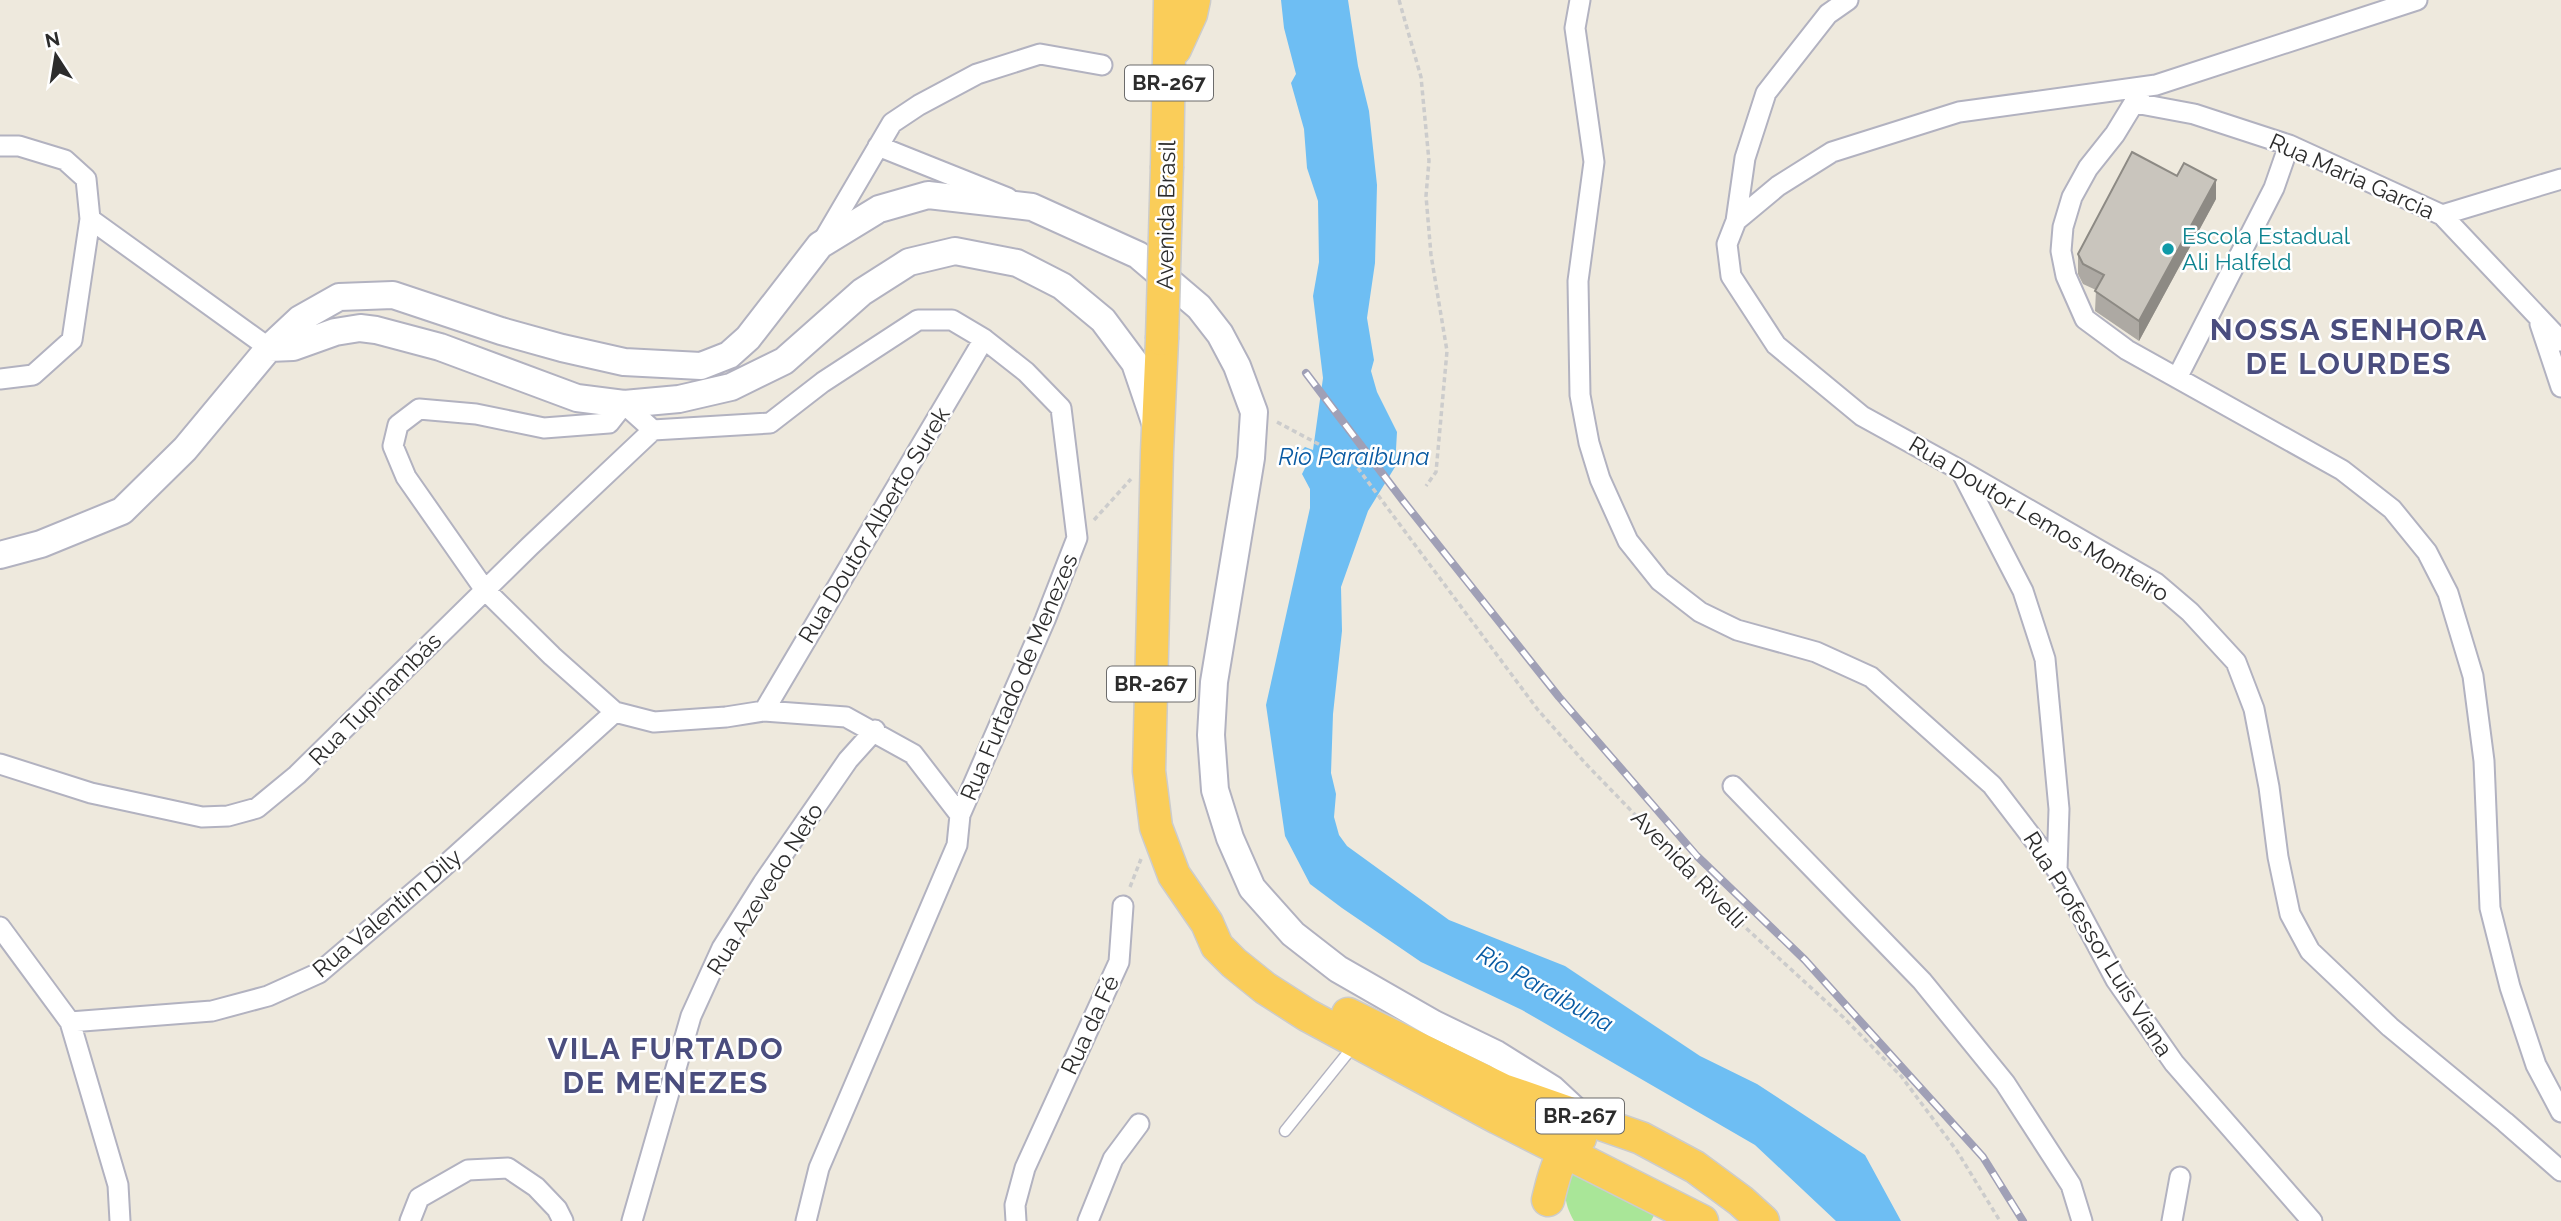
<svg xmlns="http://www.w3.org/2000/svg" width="2561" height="1221" viewBox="0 0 2561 1221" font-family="Raleway,sans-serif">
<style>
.green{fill:#a9e698}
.water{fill:#6ebef3}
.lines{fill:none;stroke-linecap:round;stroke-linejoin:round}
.service-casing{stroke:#b2b2c0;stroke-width:13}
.minor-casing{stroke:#b2b2c0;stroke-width:23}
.secondary-casing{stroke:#b2b2c0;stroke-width:30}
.trunk-casing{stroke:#ccc;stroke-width:35}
.path{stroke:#ccc;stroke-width:3.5;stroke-dasharray:5 3.5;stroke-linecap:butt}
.service{stroke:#fff;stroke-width:10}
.minor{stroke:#fff;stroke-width:19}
.secondary{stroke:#fff;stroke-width:26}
.trunk{stroke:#facd59;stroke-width:32}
.rail-casing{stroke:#a0a0b6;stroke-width:8}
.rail{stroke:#fff;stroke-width:5;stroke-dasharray:16;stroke-linecap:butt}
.trunk-bridge-casing{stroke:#ccc;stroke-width:35;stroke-linecap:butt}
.trunk-bridge{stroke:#facd59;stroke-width:32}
.wall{fill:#ada9a3}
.shaded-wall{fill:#8d8a84}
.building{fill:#c9c5bd;stroke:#8d8a84;stroke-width:2}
.culture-dot{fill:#0f9aa8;stroke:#fff;stroke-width:2.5}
.labels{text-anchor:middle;stroke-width:5;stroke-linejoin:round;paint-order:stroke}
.shield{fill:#fff;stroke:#6b6b6b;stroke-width:2}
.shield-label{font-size:21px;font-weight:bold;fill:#2c2c2c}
.street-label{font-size:23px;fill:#2c2c2c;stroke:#fff}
.culture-label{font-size:23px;fill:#0d838f;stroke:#fff;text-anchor:start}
.water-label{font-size:24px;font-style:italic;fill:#095aa2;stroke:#fff}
.district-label{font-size:30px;font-weight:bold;letter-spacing:2px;fill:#4a4d7e;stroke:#fff}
</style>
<rect width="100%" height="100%" fill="#eee9dd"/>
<path class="green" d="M1571 1166 1658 1208 1651 1221H1574C1562 1200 1564 1188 1571 1166Z"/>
<path class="water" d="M1281 0H1348L1358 66 1369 111 1377 185 1375 263 1367 318 1374 360 1371 371 1377 392 1397 432 1395 467 1368 511 1341 587 1342 631 1333 714 1331 773 1336 794 1334 817 1339 835 1347 846 1449 920 1565 966 1700 1056 1757 1084 1865 1155 1901 1221H1836L1755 1145 1522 1010 1421 962 1342 908 1310 884 1285 836 1266 705 1310 508V489L1302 474 1307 464 1300 452 1305 447 1313 450 1323 378 1313 296 1319 262 1318 201 1307 168 1304 129 1291 83 1296 74 1284 28Z"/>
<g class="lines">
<defs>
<path id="service" d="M1285 1131 1355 1044"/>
<path id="minor" d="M1580 0 1575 28 1594 162 1578 281 1580 395 1589 443 1600 479 1628 541 1660 581 1700 612 1737 630 1816 652 1871 677 1992 785 2057 870 2116 980 2174 1063 2312 1221
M1848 0 1828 14 1766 93 1745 158 1736 221 1727 244 1731 276 1776 345 1862 416 1960 470 2156 583 2190 612 2236 662 2254 709 2269 787 2278 857 2290 914 2310 951 2390 1027 2505 1122 2561 1171
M2143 88 2115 134 2088 168 2072 197 2063 227 2061 251 2066 276 2085 319 2127 350 2342 470 2392 509 2427 552 2448 593 2473 676 2484 761 2490 908 2510 987 2536 1065 2561 1112
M2135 103 2194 114 2289 145 2442 215 2561 341
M0 146H19L65 160 86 179 90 219 72 340 33 375 0 379
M878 146 1008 198
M2442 215 2561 179
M90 219 269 348
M1736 221 1778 186 1832 152 1959 112 2156 85 2417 0
M821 244 892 123 919 105 977 74 1040 54 1102 65
M2540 324 2561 387
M2177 378 2274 188 2289 145
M653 430 770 423 823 382 918 320H952L984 339 1026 372 1061 408 1077 538 1045 620 960 815 957 845 819 1168 806 1221
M1961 471 2023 591 2045 659 2059 809 2057 870
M764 711 984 339
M0 764 91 793 202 817 228 816 257 808 297 775 530 546 653 430 624 404 609 423 544 428 476 414 419 409 398 425 393 446 406 477 485 590 552 656 615 712 654 722 726 717 764 711 846 717 913 754 960 815
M1733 786 1922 981 2005 1083 2071 1185 2082 1221
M0 927 70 1022 118 1185 120 1221
M70 1022 212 1011 268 996 319 973 441 869 615 712
M410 1221 419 1198 468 1170 508 1168 536 1187 557 1209 563 1221
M632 1221 691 1016 722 948 763 883 848 760 875 730
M1016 1221 1015 1205 1025 1168 1119 962 1123 906
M1088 1221 1113 1159 1139 1124
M2172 1221 2180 1177"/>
<path id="secondary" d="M269 348 293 347 335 332 360 328 376 330 440 347 577 398 624 404 679 399 731 387 784 361 862 292 909 262 955 251 1017 263 1062 286 1103 320 1135 363 1156 425
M0 555 41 544 122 511 185 449 269 348 300 319 339 297 393 295 501 331 562 348 624 362 701 366 729 355 748 338 820 245 879 209 928 195 1032 207 1138 255 1199 307 1220 334 1237 366 1254 412 1251 458 1214 682 1211 735 1215 790 1230 838 1252 888 1293 934 1338 969 1434 1024 1496 1054 1552 1089 1581 1116"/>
<path id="trunk" d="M1175 49 1191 14 1194 0
M1167 166 1170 0
M1162 339 1157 452 1149 771 1156 827 1174 875 1207 923 1217 946 1234 963 1265 988 1307 1015 1498 1118 1702 1221
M1348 1014 1503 1090 1641 1138 1695 1167 1741 1201 1763 1221
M1548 1200C1554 1176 1558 1152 1580 1138"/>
</defs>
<use href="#service" class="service-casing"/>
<use href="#minor" class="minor-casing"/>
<use href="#secondary" class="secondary-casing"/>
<use href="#trunk" class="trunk-casing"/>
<path class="path" d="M1399 0 1421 77 1429 161 1426 196 1431 255 1447 351 1436 472 1426 486
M1277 422 1354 463 1538 710 1586 764 1735 918 1843 1017 1901 1076 1957 1151 2000 1221
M1094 520 1131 479
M1130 887 1141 859"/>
<use href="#service" class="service"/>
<use href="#minor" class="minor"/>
<use href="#secondary" class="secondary"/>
<use href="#trunk" class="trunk"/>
<defs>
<path id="rail" d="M1306 373 1404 502 1559 697 1697 856 1805 960 1983 1157 2023 1221"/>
</defs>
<use href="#rail" class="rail-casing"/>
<use href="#rail" class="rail"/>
<defs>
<path id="trunk-bridge" d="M1162 339 1167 166"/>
</defs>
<use href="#trunk-bridge" class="trunk-bridge-casing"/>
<use href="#trunk-bridge" class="trunk-bridge"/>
</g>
<path class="wall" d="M2216 199 2139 341 2095 311 2096 290 2083 284 2078 274V254Z"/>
<path class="shaded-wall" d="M2216 180V199L2139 341V321Z"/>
<path class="building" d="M2132 152 2177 176 2184 163 2216 180 2139 321 2095 291 2104 275 2083 264 2078 254Z"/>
<circle class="culture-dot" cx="2168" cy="249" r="7"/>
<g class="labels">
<g class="shield">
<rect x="1125" y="65.5" width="88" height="35" rx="5"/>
<rect x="1107" y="666.5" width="88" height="35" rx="5"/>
<rect x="1536" y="1098.5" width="88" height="35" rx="5"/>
</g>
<g class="shield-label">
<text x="1169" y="90">BR-267</text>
<text x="1151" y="691">BR-267</text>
<text x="1580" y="1123">BR-267</text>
</g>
<g class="street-label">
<text transform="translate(2352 176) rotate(24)" y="8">Rua Maria Garcia</text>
<text transform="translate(1166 215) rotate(-89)" y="8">Avenida Brasil</text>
<text transform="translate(2039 519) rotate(31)" y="8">Rua Doutor Lemos Monteiro</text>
<text transform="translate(874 525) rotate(-59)" y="8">Rua Doutor Alberto Surek</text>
<text transform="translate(1019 677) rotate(-67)" y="8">Rua Furtado de Menezes</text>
<text transform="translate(375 699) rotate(-45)" y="8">Rua Tupinambás</text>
<text transform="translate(1689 869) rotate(46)" y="8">Avenida Rivelli</text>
<text transform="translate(765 889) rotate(-58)" y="8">Rua Azevedo Neto</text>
<text transform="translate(387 913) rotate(-40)" y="8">Rua Valentim Dily</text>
<text transform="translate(2098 944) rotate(58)" y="8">Rua Professor Luis Viana</text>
<text transform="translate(1090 1025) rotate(-65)" y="8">Rua da Fé</text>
</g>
<g class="culture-label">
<text x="2182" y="244">Escola Estadual<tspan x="2182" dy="26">Ali Halfeld</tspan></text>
</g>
<g class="water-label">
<text x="1354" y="465">Rio Paraibuna</text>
<text transform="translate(1545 989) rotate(29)" y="8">Rio Paraibuna</text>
</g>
<g class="district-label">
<text x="2349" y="340">NOSSA SENHORA<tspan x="2349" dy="34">DE LOURDES</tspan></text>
<text x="666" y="1059">VILA FURTADO<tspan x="666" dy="34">DE MENEZES</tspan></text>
</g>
</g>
<g transform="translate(56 56) rotate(348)" stroke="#ffffff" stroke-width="5" paint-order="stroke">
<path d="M0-5L12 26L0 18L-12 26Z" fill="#2c2c2c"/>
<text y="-10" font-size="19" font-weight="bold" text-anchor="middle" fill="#2c2c2c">N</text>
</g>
</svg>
